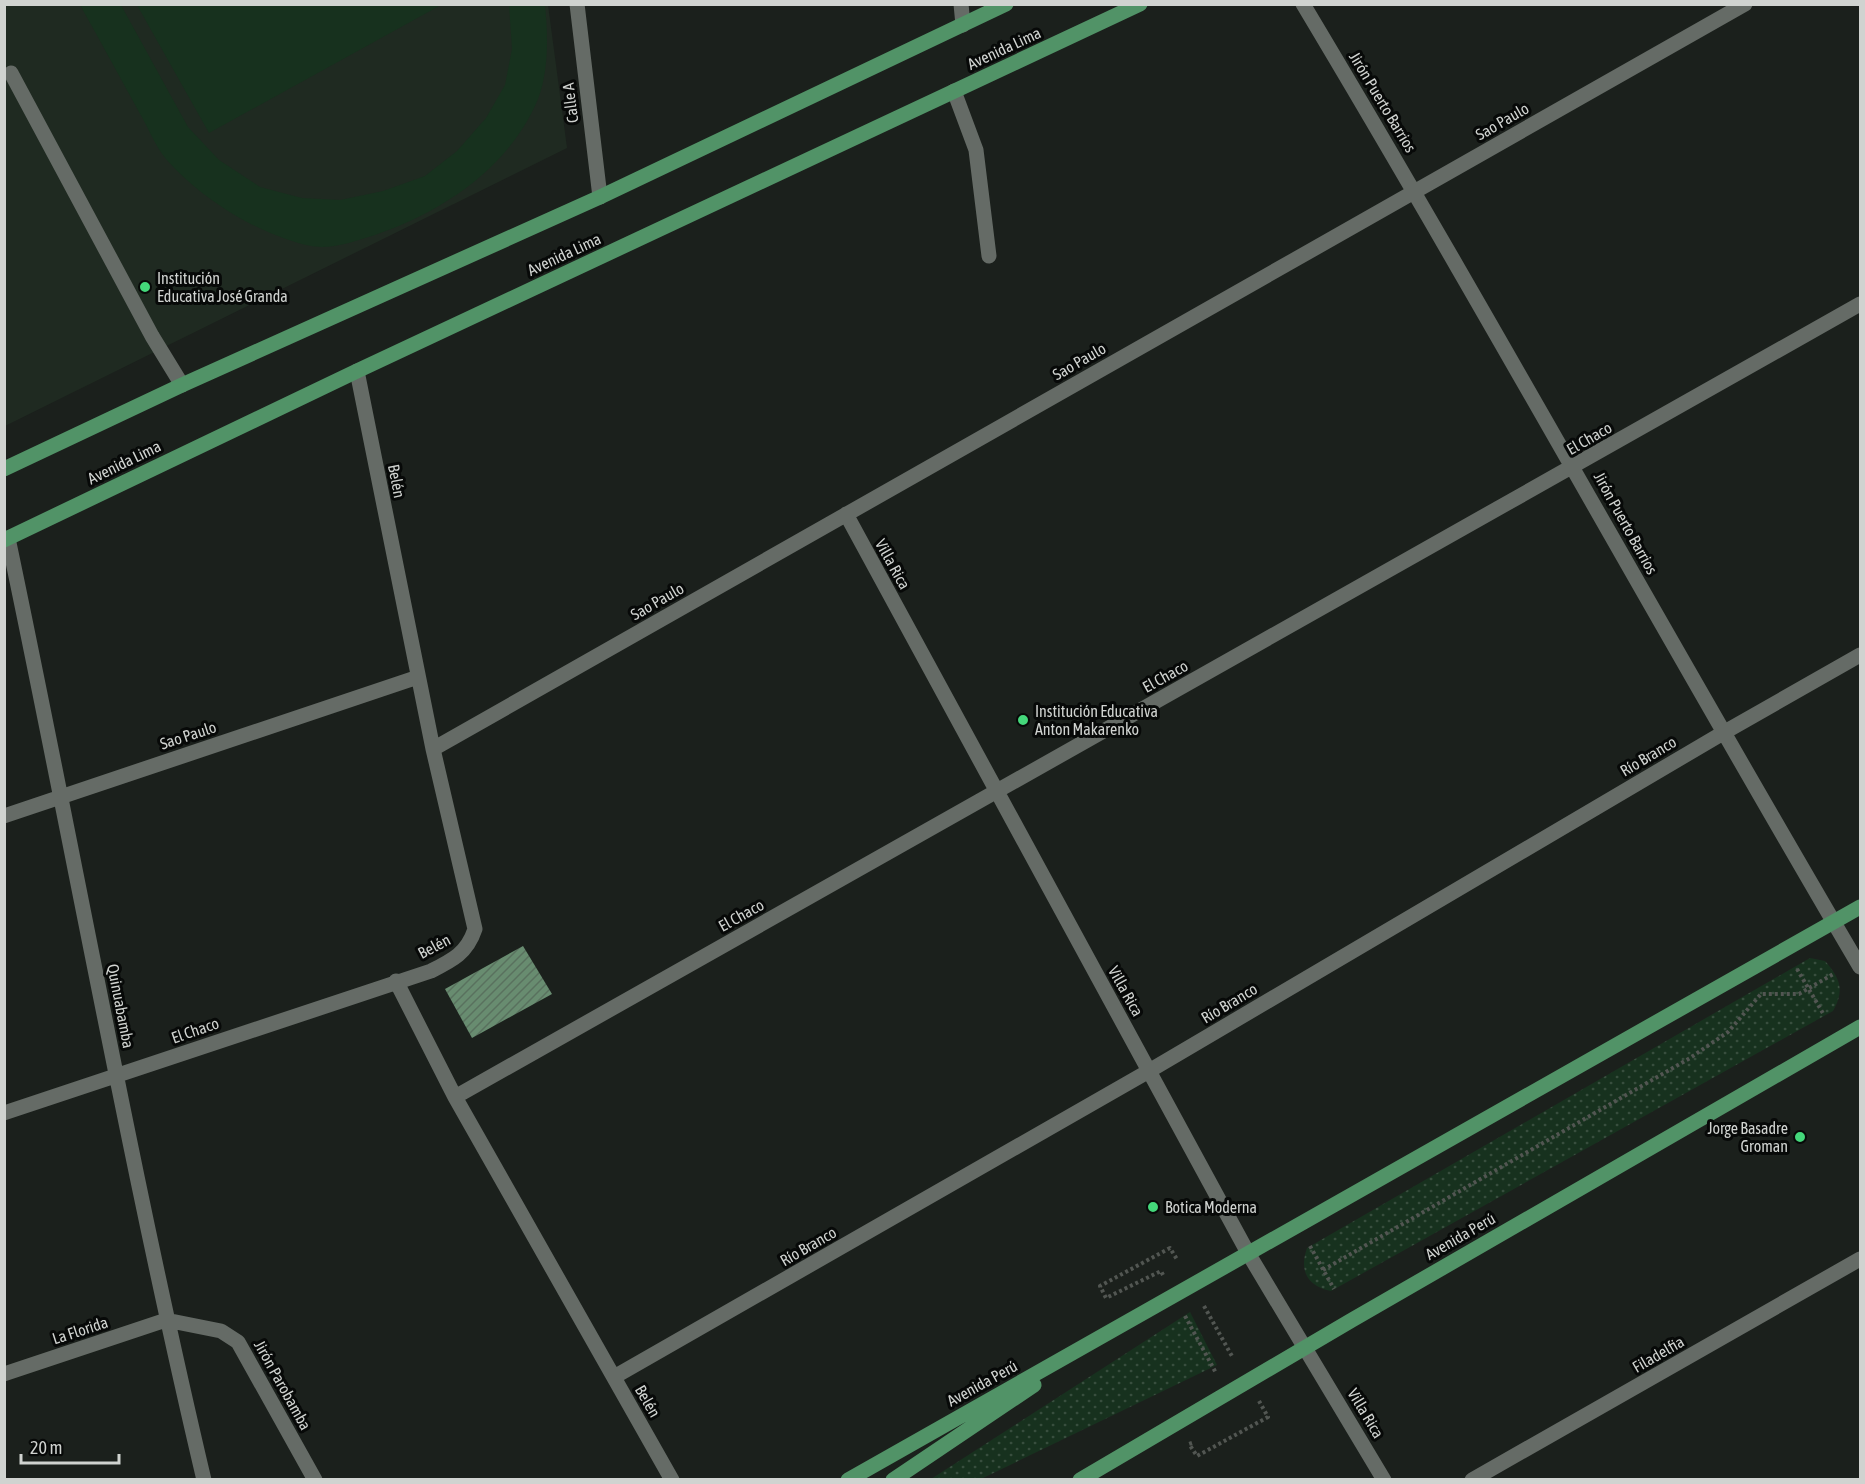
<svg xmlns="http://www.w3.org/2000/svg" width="1865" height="1484" viewBox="0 0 1865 1484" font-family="'Asap Condensed',sans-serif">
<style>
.built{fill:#1f2a21}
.grass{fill:url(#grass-dots)}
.garden{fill:#17311e}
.building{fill:url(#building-hatch)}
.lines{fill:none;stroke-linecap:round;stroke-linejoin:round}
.path{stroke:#525652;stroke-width:4;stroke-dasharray:3 3;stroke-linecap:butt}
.minor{stroke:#656b66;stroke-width:15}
.major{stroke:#519367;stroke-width:15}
.poi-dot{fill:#44d77a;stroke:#070908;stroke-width:2}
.labels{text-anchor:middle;stroke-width:6;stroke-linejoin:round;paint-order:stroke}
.street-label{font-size:16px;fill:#d0d3d0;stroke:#070908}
.poi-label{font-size:16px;fill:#d0d3d0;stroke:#070908;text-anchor:start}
</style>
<defs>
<pattern id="grass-dots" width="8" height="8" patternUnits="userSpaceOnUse" patternTransform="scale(1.5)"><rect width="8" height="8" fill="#17311e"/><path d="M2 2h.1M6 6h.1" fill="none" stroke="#384e3e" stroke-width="1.8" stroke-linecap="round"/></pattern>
<pattern id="building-hatch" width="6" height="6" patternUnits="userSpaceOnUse" patternTransform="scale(1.5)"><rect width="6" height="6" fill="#688c70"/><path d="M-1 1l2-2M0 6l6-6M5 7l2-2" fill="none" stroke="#59715e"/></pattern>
</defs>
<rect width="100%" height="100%" fill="#1b201c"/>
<path class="built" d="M5 5H548L567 148 5 426Z"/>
<path class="grass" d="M1810 958 1825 961C1840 978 1845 990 1833 1011L1331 1291C1307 1286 1299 1271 1307 1248Z
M1190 1312 1217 1365 981 1479H931Z"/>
<path class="garden" d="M80 5H121L188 127 219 160 260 187 302 198 340 200 383 191 425 176 457 151 486 118 505 85 512 49 509 5H545C548 35 549 70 538 99 510 167 443 212 375 235 358 240 340 247 322 247 300 247 264 231 245 221 217 206 187 183 166 159 155 146 148 127 139 112 119 76 100 40 80 5Z
M137 5H441L209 133Z"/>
<path class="building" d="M523 946 552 994 472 1038 445 989Z"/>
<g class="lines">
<path class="path" d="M1797 969 1824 1015
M1310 1246 1334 1289
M1323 1270 1690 1058 1728 1032 1761 994H1799L1835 973
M1163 1275 1161 1271 1106 1298 1100 1286 1170 1248 1178 1261
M1204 1306 1233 1358
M1185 1316 1216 1373
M1192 1443 1189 1444 1197 1456 1268 1417 1259 1401"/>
<path class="minor" d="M577 4 600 197
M961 4 963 25
M1303 4C1494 323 1672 648 1860 967
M11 73 152 336 182 385
M954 91 976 150 989 256
M846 514 1248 1253 1384 1480
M8 538C74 852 130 1167 204 1480
M433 749 1745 4
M4 816 418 677
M396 981 455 1097 672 1480
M455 1097 1860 304
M4 1113 431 971C453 960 467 953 475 929L433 749 357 371
M4 1374 166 1320 221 1331 238 1342 315 1480
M614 1377 1149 1071 1723 733 1860 655
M1472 1480 1860 1259"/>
<path class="major" d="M4 469 182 385 600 197 1006 4
M4 540 357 371 1140 4
M848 1480 1860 907
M893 1480 1034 1385
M1080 1480 1352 1320 1860 1027"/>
</g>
<g class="poi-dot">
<circle cx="145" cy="287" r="6"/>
<circle cx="1023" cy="720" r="6"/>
<circle cx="1800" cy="1137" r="6"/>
<circle cx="1153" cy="1207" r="6"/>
</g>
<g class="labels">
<g class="street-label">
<text transform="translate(1004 48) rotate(-25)" y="6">Avenida Lima</text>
<text transform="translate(1383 102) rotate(59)" y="6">Jirón Puerto Barrios</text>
<text transform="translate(570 103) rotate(-97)" y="6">Calle A</text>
<text transform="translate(1502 121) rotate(-30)" y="6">Sao Paulo</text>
<text transform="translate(564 254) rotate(-25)" y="6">Avenida Lima</text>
<text transform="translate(1079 361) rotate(-30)" y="6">Sao Paulo</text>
<text transform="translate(1589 438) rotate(-30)" y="6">El Chaco</text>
<text transform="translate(124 462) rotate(-26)" y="6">Avenida Lima</text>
<text transform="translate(397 481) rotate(79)" y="6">Belén</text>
<text transform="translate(1626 523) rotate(61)" y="6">Jirón Puerto Barrios</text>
<text transform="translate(893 564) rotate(61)" y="6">Villa Rica</text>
<text transform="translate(657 601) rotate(-30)" y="6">Sao Paulo</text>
<text transform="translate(1165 676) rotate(-29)" y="6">El Chaco</text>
<text transform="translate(188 735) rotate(-18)" y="6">Sao Paulo</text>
<text transform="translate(1648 756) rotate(-31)" y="6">Río Branco</text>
<text transform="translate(741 915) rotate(-29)" y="6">El Chaco</text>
<text transform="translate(434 946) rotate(-28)" y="6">Belén</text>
<text transform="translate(1126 991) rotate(61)" y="6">Villa Rica</text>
<text transform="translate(1229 1003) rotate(-31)" y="6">Río Branco</text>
<text transform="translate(121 1006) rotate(79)" y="6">Quinuabamba</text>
<text transform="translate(195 1030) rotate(-19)" y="6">El Chaco</text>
<text transform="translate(1460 1236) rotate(-30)" y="6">Avenida Perú</text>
<text transform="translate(808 1246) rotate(-30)" y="6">Río Branco</text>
<text transform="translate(80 1330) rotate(-18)" y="6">La Florida</text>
<text transform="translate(1658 1354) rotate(-30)" y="6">Filadelfia</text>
<text transform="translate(982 1383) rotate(-29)" y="6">Avenida Perú</text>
<text transform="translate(283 1385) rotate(61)" y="6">Jirón Parobamba</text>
<text transform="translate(648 1401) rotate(60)" y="6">Belén</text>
<text transform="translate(1366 1413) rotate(59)" y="6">Villa Rica</text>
</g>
<g class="poi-label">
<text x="157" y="284">Institución<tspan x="157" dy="18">Educativa José Granda</tspan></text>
<text x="1035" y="717">Institución Educativa<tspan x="1035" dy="18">Anton Makarenko</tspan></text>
<text x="1788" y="1134" text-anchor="end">Jorge Basadre<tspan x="1788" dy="18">Groman</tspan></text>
<text x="1165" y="1213">Botica Moderna</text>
</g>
</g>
<rect width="1865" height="1484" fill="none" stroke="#d0d3d0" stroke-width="12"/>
<path d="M21 1454v9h98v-9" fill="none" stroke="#d0d3d0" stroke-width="3"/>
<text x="30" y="1454" font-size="18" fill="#d0d3d0" stroke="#070908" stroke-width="4.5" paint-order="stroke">20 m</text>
</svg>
